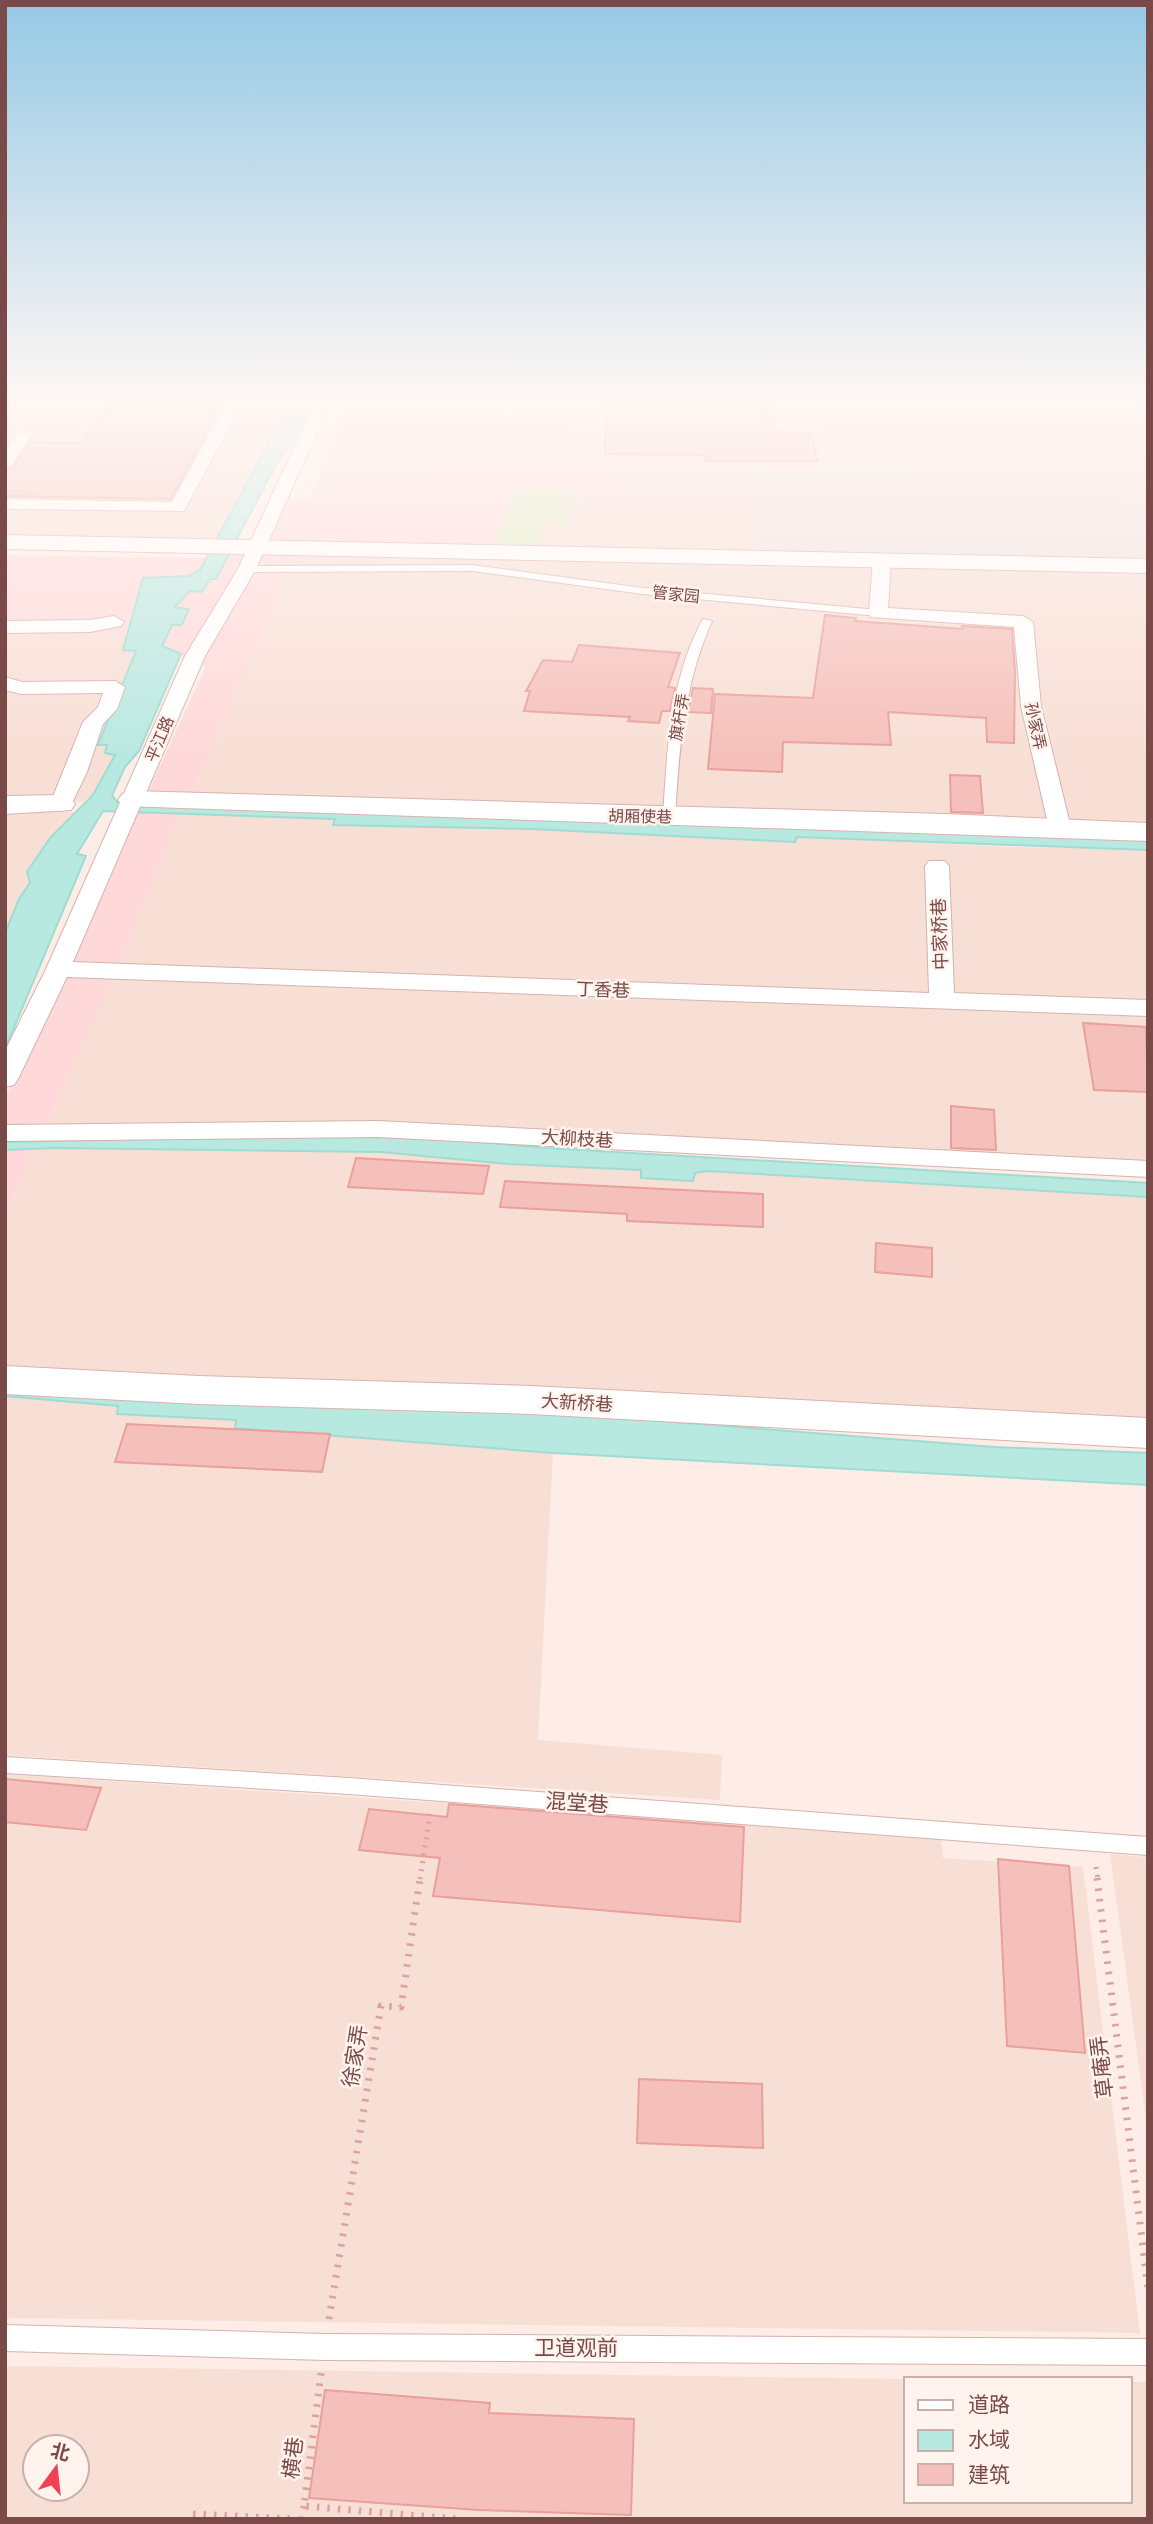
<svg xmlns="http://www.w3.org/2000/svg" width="1153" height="2524" viewBox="0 0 1153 2524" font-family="Manrope,'Noto Sans SC',sans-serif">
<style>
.residential{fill:#f8dfd6;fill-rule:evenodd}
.commercial{fill:#ffd9d9}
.industrial{fill:#eee2e0}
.green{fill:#e1edc3}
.water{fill:#b8e9e1;stroke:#9edcd2;stroke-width:2}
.building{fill:#f5c0bb;stroke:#e9a09a;stroke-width:2}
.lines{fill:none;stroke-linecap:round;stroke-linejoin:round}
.lane-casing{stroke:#d4b2ad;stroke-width:2}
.street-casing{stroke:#d4b2ad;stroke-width:2}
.secondary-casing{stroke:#d9b2ad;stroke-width:2}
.path-far1{stroke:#dba29e;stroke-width:5;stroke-dasharray:2 6;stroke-linecap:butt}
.path{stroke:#dba29e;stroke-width:7;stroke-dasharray:2.5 8;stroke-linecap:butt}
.lane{fill:#fff;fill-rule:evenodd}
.street{fill:#fff;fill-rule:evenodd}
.secondary{fill:#fff;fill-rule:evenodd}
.labels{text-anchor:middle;stroke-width:5;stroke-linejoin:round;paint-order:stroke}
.far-street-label{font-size:16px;fill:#7a4a48;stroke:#fff3ee}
.street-label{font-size:18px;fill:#7a4a48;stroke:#fff3ee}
.near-street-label{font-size:21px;fill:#7a4a48;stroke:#fff3ee}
</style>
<rect width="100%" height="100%" fill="#feede6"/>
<path class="residential" d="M5 404H290L217 539 5 535Z
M348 404H579L565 431 534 430 515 464 428 482 381 481 383 477 336 499H309Z
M823 404H966L1148 410V499L917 478 913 470 826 469Z
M611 465H751L760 551 537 547 547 523 567 524 579 492 628 495 610 476Z
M295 554 1148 571V833L190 800Z
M5 631H128L123 650H136L98 744 107 745 115 754 93 795 83 802H5Z
M5 811 74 812 50 838 28 872 30 883 19 899 5 933Z
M181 813 335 819 334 825 532 829 795 842 796 837 1008 847 1147 849 1148 1004 120 965Z
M114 976 1148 1009V1166L46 1126Z
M33 1148 381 1152 508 1164 642 1170 641 1177 693 1181 695 1173 707 1171 1148 1197V1431L5 1376V1215Z
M5 1396 119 1406 117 1414 237 1420 236 1428 553 1453 538 1740 722 1755 720 1800 5 1755Z
M5 1774 941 1836 943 1858 1083 1867 1140 2333 5 2318Z
M1110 1854 1148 1857V2134Z
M5 2366 908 2379 906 2501H1130V2382H1148V2519H5ZM35 2447H77V2489H35Z"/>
<path class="commercial" d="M579 404H823L826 469 611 465V475L633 477 628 495 515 489 493 546 291 543 275 540 271 535 285 498 336 499 347 476 383 477 382 481 427 482 434 464H515L534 430 565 431Z
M230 552 295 554 190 800 181 813 120 965 46 1126 33 1149 5 1215V1099L206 667 162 647 172 625 189 610 175 607 190 591 203 592 210 579H216Z
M5 555 207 558 200 570 188 576 143 578 128 631H5Z"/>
<path class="industrial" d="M751 468 914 470 917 478 1114 482 1124 498 1148 499V558L760 551Z"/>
<path class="green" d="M515 489 579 492 567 524 547 523 537 547 493 546Z"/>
<path class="water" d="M290 404H302L300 409 311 412V415L276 464 216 579H210L202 592 190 591 175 607 189 609 182 625H172L162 646 181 654 139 751 125 767 112 795 117 802 1148 839V850L797 837 795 842 532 829 333 825 335 819 103 811 77 854 86 856 5 1049V933L19 899 30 883 27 872 50 838 93 795 115 755 105 753 107 745H98L136 651 123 650 143 578 188 576 200 570Z
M296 1136 419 1137 547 1148 1148 1183V1197L707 1171 695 1173 693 1181 641 1178V1170L508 1164 381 1152 55 1148 5 1150V1142Z
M5 1386 635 1419 994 1447 1148 1453V1485L553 1453 235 1428 236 1420 117 1414 118 1406 5 1396Z"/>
<path class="building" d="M106 404H222L171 499 5 496V470L13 467 30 442 80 443Z
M606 404 772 406 776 432 811 433 818 461H705V455L605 454Z
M825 615 856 618 855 621 963 629 962 626 1012 629 1015 672 1014 743 987 742 986 718 888 712 891 745 783 742 782 772 708 769 715 694 813 698Z
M579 645 680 653 668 687 675 688 670 711H662L659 723 628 721 630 717 524 711 530 691H526L543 660 572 662Z
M693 688 713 689 711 713 688 712Z
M950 775 980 776 983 813 951 812Z
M1083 1023 1146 1027 1148 1092 1094 1090Z
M951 1106 994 1110 996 1150 951 1148Z
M356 1158 489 1166 483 1194 348 1187Z
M505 1181 763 1194V1227L627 1221V1214L500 1207Z
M876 1243 932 1248V1277L875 1272Z
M127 1424 330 1434 322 1472 115 1462Z
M5 1779 101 1788 86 1830 5 1822Z
M449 1804 744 1827 740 1922 433 1896 440 1858 359 1850 369 1809 447 1817Z
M998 1859 1069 1866 1085 2053 1007 2046Z
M639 2079 762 2084 763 2148 637 2143Z
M325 2390 490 2403 489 2413 634 2419 631 2515 479 2510 309 2498Z"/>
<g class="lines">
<defs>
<path id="lane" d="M472 565 643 588 878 610 883 613 878 616 643 594 472 571 247 572 242 569 247 566Z
M703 619 712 621C684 684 679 749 675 817L669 821 663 817C667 751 670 678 703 619Z
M5 1757 349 1778 1148 1837V1855L349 1794 5 1773Z
M5 2325 325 2334 1148 2339V2365L325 2360 5 2351Z"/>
<path id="street" d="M226 404H242L184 511 5 509V499L172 502Z
M314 404H330L256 569 205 656 73 962 929 993 925 866 929 861H945L949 866 954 993 1148 1000V1016L67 977 18 1079 14 1085 5 1087V1051L46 969 185 656 238 569Z
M22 432 30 437 11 466 5 468V450L16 434Z
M882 555 891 560 888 608 1023 616 1033 622 1041 706 1071 828 1068 833H1052L1049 828 1021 706 1014 627 871 617 869 613 873 560Z
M114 616 124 622 121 626 90 632 5 633V621L90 620Z
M5 677 22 682 115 681 125 687 117 709 103 724 87 772 69 809 61 811 50 804 83 722 98 707 103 693 21 694 5 690Z
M378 1121 1148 1161V1177L378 1137 5 1141V1125Z"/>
<path id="secondary" d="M992 404H1148V415L1002 410Z
M5 535 1148 559V573L5 549Z
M132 791 945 814 1148 823V841L122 806 118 800 122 794Z
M61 795 71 798 75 804 71 810 5 814V796Z
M5 1366 199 1376 531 1386 1148 1418V1448L531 1414 199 1404 5 1394Z"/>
</defs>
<use href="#lane" class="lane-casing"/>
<use href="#street" class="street-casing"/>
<use href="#secondary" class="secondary-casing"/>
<path class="path-far1" d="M1096 1867 1098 1879
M420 1879 430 1814"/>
<path class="path" d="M1097 1878 1148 2288
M329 2319 381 2006 401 2007 420 1878
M321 2373 304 2506 456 2519
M193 2514 292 2519
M302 2519 304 2506"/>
<use href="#lane" class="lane"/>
<use href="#street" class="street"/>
<use href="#secondary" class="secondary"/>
</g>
<linearGradient id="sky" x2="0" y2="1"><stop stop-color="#95c9e5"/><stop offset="0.53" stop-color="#fff7f4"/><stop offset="1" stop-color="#fff7f4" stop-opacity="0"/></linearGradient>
<rect width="1153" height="757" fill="url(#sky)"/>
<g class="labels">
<g class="far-street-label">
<text transform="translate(676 594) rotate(6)" y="6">管家园</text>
<text transform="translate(679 717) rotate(-80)" y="6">旗杆弄</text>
<text transform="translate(1036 726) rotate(78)" y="6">孙家弄</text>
<text transform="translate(159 739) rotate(-67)" y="6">平江路</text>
<text transform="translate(640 816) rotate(1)" y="6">胡厢使巷</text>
</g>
<g class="street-label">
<text transform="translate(940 934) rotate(-92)" y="6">中家桥巷</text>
<text transform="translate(603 990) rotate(2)" y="6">丁香巷</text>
<text transform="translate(577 1139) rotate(3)" y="6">大柳枝巷</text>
<text transform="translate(577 1403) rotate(3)" y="6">大新桥巷</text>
</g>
<g class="near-street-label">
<text transform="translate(577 1803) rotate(4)" y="7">混堂巷</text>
<text transform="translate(355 2056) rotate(-81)" y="7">徐家弄</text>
<text transform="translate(1102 2067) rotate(-97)" y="7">草庵弄</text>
<text x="576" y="2355">卫道观前</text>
<text transform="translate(293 2458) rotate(-83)" y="7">横巷</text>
</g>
</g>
<rect width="1153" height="2524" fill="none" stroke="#7a4a48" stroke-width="14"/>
<rect x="904" y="2377" width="228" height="126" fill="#fff3ee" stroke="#caafac" stroke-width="2"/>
<rect x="918" y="2400" width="35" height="10" fill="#ffffff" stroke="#caafac" stroke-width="2"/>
<text x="968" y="2412" font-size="21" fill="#7a4a48">道路</text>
<rect x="918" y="2430" width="35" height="21" fill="#b8e9e1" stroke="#caafac" stroke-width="2"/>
<text x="968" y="2447" font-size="21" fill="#7a4a48">水域</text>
<rect x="918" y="2464" width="35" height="21" fill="#f5c0bb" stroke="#caafac" stroke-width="2"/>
<text x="968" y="2482" font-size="21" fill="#7a4a48">建筑</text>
<g transform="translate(56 2468) rotate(15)"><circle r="33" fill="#fff3ee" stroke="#caafac" stroke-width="2"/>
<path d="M0-5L12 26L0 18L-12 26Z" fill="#f04252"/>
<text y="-10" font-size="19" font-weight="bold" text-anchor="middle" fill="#7a4a48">北</text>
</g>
</svg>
